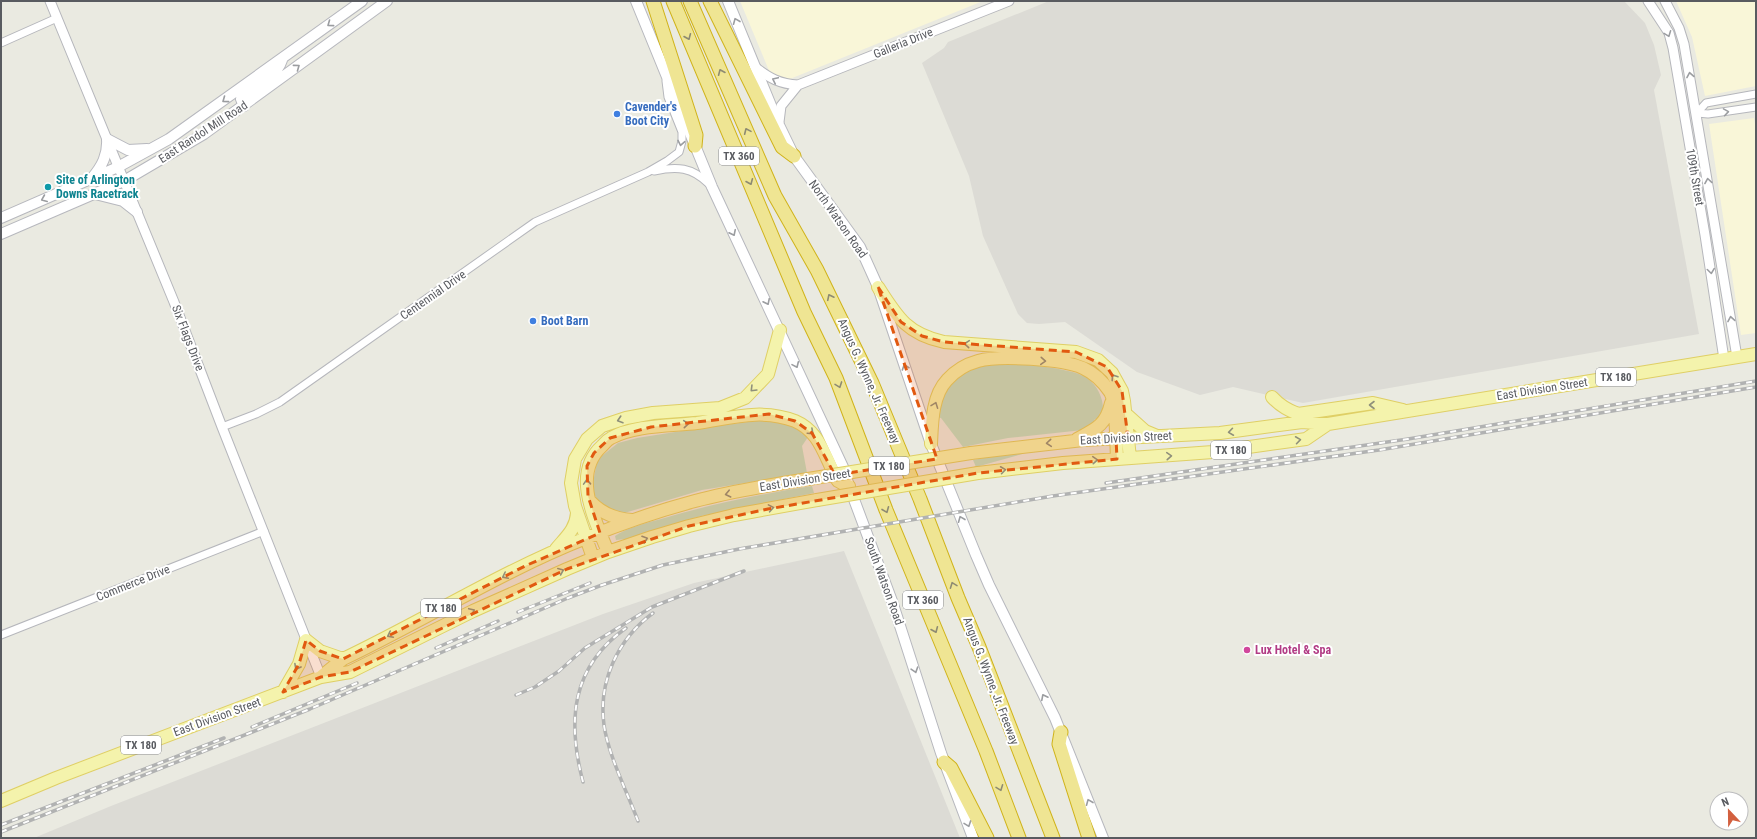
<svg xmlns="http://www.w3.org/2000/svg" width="1757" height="839" viewBox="0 0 1757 839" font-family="'Roboto Condensed',sans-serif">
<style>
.commercial{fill:#f9f6d8}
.industrial{fill:#dcdbd5}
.green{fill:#c0dfc5}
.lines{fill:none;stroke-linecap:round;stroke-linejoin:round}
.minor-casing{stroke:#b6b7bc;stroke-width:9}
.tertiary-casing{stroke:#b6b7bc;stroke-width:11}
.secondary-casing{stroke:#b7b8be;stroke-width:12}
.primary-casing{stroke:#dfcf65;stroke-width:14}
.motorway-casing{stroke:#d0b31b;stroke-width:15}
.minor{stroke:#fff;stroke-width:7}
.tertiary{stroke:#fff;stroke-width:9}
.secondary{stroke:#fff;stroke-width:10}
.primary{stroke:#f4f3ac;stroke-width:12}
.motorway{stroke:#efe593;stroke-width:13}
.rail-casing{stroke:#b1b2b2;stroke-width:3.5}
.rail{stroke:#fff;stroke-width:2;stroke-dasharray:6;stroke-linecap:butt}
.primary-bridge-casing{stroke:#dfcf65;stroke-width:14;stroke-linecap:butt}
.primary-bridge{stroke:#f4f3ac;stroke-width:12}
.oneway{stroke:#9b9da0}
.oneway2{stroke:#8e8b72}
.oneway3{stroke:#8f907b}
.marked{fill:#e15910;fill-opacity:0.2;stroke:#e15910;stroke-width:3;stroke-dasharray:8 5;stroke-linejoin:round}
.shop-dot{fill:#3f7fe0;stroke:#fff;stroke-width:1.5}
.culture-dot{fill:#0f9aa8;stroke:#fff;stroke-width:1.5}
.hotel-dot{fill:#d1479c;stroke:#fff;stroke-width:1.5}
.labels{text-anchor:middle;stroke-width:4;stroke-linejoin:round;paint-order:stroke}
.shield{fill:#fff;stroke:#8b8c90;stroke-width:1}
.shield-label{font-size:11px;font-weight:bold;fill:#595b60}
.street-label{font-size:12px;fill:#595b60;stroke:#fff}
.shop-label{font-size:12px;font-weight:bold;fill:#366cbe;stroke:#fff;text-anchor:start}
.culture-label{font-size:12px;font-weight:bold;fill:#0d838f;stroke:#fff;text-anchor:start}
.hotel-label{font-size:12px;font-weight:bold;fill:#b23c85;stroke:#fff;text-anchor:start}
</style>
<rect width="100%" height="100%" fill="#eaeae1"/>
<path class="commercial" d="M740 1H983L775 85Z
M1676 1H1756V86L1705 96 1692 37Z
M1754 118 1756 130V333L1741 335 1709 124Z"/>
<path class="industrial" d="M1049 1H1624L1645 23 1654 45 1661 75 1654 90 1699 334 1303 403 1233 387 1200 395 1137 372 1065 322 1039 324 1027 323 1018 314 983 236 969 176 922 63 944 48 948 42Z
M844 551 960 838H34L111 806 603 614 694 583Z"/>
<path class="green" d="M998 362C1017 364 1072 367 1087 378 1098 386 1104 399 1103 413H1100L1098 418 1094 420 1095 422 1090 425V427L1084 428 1083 430 1008 438 963 447 941 418 936 417C939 400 950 376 967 369 976 365 988 364 998 362Z
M764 420C780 422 796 426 808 437L802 446 807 473 702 490 621 514 601 506 594 494 593 483 597 461 603 455 618 443 637 438 707 427Z
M1022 451V454L976 467 973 460Z
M812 486 814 493 701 516 626 539 616 540 615 536C629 527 646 523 661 519 711 504 761 494 812 486Z"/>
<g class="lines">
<defs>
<path id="minor" d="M1 43 57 18
M1697 113 1706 103 1756 94
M1697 113 1708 114 1756 107
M654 171C677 166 692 167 709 184
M222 427 256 414 280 402 535 222 648 172 667 161 679 152 682 141V132L668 97 666 81
M1 635 264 531"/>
<path id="tertiary" d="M50 1 174 302 222 427 321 677
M1648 1 1669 33 1673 48 1705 235 1724 359
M1665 1 1679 28 1684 44 1737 357
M755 67C769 78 780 84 798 85
M779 122 781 106 798 85 1009 1"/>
<path id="secondary" d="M636 1 712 187 843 467 849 486 892 601 941 753 973 838
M728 1 779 125 794 156 860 247 878 287 931 444 976 555 989 585 1055 718 1103 838
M244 106 241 99 244 95C258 86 277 76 282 60
M92 178C102 166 108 155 107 139L128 150 147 149
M95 194 123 201 137 212
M1 218 118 167 169 139 362 1
M1 234 124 181 204 134 387 1"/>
<path id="primary" d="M878 287C897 317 907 334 944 342L1076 352 1098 360 1112 373 1122 391 1124 401 1130 458
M1272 397C1280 406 1287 410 1298 414L1373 403 1403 410
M1126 414 1145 431 1157 436
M1077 439C1096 429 1106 425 1111 403
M931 444C932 423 932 396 947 380 955 371 967 364 978 361 999 355 1063 359 1083 368 1094 373 1104 383 1110 392 1117 404 1116 444 1117 459
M971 453 1083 440 1220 433 1302 422 1328 424 1756 354
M978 473 1063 463 1213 452 1306 439 1328 424
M590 501C601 513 616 519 632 520
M556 549C566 537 576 529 577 513
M608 552C595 520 571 474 602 446 605 443 607 440 611 438 634 425 671 426 697 423 731 418 762 408 795 421 816 430 822 448 831 467 833 471 835 478 838 481 841 483 845 485 849 486
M593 558 575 506 571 483 575 459 587 439 602 426 626 418 653 413 720 408 745 398 768 374 780 330
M322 676 343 659C425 620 502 571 586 538 622 523 658 511 695 501 732 491 770 485 808 479
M283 692 299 664 306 640 320 651 343 659
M1 801 56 778 321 677 350 672 473 611 567 569 608 552 652 537 689 526 734 515 817 500"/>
<path id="motorway" d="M653 1 696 135 695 146
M673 1 804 312 836 378 886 510 986 751 1019 838
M690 1 775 196 817 270 872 383 920 499 958 598 979 647 1053 838
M710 1 782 147 794 156
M1061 732 1059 744 1089 838
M944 762 951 768 987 838"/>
</defs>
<use href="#minor" class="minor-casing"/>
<use href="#tertiary" class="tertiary-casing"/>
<use href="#secondary" class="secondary-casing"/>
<use href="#primary" class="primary-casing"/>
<use href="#motorway" class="motorway-casing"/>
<use href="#minor" class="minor"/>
<use href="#tertiary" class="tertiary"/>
<use href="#secondary" class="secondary"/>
<use href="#primary" class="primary"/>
<use href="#motorway" class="motorway"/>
<defs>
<path id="rail" d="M1106 483 1408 439 1756 381
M518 612 590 583
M436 648 498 621
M516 695 535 687 559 671 585 648 652 607 744 571
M252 727 357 683
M583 782C567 721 571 667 626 628
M638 821C627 792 608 754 604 725 598 681 618 639 653 613
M1 825 224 738
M1 832 310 709 568 598 602 585 663 565 739 549 1053 496 1379 450 1756 387"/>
</defs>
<use href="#rail" class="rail-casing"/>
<use href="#rail" class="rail"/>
<defs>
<path id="primary-bridge" d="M808 479 971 453
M817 500 978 473"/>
</defs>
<use href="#primary-bridge" class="primary-bridge-casing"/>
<use href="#primary-bridge" class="primary-bridge"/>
</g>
<defs><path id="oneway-chevron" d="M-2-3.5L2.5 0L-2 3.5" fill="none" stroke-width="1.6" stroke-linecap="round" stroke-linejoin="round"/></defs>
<g class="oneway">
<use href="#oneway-chevron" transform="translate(736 21) rotate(-112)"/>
<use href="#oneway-chevron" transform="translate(330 24) rotate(144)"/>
<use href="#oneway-chevron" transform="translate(1668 34) rotate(69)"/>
<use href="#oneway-chevron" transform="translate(297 67) rotate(-36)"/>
<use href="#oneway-chevron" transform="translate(1690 75) rotate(-100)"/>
<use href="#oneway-chevron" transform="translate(775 80) rotate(-155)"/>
<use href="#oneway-chevron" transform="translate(225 100) rotate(144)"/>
<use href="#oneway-chevron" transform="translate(1726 112) rotate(-9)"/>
<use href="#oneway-chevron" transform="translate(681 143) rotate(101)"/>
<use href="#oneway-chevron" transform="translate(1708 181) rotate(-99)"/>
<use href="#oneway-chevron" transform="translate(44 199) rotate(157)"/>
<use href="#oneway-chevron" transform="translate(733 233) rotate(64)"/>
<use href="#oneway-chevron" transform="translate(1711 271) rotate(82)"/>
<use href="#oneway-chevron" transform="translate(767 302) rotate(64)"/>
<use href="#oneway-chevron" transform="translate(1731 319) rotate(-100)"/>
<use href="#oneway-chevron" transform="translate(796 365) rotate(66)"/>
<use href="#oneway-chevron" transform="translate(905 367) rotate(-109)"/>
<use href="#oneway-chevron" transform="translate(961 519) rotate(-112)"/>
<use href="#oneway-chevron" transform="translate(915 670) rotate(72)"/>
<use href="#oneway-chevron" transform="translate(1044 697) rotate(-117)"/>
<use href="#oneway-chevron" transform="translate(1089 802) rotate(-112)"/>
<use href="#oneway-chevron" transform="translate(968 824) rotate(70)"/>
</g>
<g class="oneway2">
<use href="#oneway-chevron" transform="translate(688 37) rotate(67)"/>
<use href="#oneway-chevron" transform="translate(721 72) rotate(-113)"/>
<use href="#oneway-chevron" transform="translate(747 131) rotate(-114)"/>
<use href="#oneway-chevron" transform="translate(750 182) rotate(67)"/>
<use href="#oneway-chevron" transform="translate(830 297) rotate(-116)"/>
<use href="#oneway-chevron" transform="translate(839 385) rotate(70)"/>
<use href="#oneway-chevron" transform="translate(886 510) rotate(68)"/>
<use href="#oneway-chevron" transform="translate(953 585) rotate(-111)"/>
<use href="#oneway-chevron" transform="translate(935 630) rotate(67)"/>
<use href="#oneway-chevron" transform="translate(1000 788) rotate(69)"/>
</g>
<g class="oneway3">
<use href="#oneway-chevron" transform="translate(967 344) rotate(-175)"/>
<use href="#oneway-chevron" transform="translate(1043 361) rotate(4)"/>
<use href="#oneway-chevron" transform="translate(1114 377) rotate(-123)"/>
<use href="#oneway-chevron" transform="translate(753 389) rotate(135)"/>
<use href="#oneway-chevron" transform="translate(935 405) rotate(-69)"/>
<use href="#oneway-chevron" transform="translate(1372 405) rotate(-180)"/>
<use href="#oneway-chevron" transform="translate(620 420) rotate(162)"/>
<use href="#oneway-chevron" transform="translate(686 424) rotate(-5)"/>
<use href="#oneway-chevron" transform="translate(811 432) rotate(43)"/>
<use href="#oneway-chevron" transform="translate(1231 432) rotate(172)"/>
<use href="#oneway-chevron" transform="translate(1298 440) rotate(-8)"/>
<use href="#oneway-chevron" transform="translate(1049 443) rotate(175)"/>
<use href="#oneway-chevron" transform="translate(1169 456) rotate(-4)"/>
<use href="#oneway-chevron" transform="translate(1095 460) rotate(-4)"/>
<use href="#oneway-chevron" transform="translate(1003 470) rotate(-8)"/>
<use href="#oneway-chevron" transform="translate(587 482) rotate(-92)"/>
<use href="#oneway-chevron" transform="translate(728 494) rotate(167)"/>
<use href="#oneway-chevron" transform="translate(771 508) rotate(-10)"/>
<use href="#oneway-chevron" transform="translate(645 539) rotate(-19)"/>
<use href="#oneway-chevron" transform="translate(561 571) rotate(-23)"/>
<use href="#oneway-chevron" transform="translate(505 576) rotate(153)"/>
<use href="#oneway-chevron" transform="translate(472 611) rotate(-25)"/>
<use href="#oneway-chevron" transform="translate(390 635) rotate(153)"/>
<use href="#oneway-chevron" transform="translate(297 667) rotate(119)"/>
</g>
<path class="marked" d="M878 287 901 322 922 336 944 342 1076 352 1107 367 1122 391 1128 438H1116L1117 459 978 473 768 509 689 526 567 569 350 672 321 677 283 692 299 664 306 640 320 651 343 659 525 566 600 533 588 496 587 466 594 453 610 438 651 427 769 414 795 421 812 433 835 475 937 459Z"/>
<g class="shop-dot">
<circle cx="617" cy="114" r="4"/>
<circle cx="533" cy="321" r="4"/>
</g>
<circle class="culture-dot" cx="48" cy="187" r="4"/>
<circle class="hotel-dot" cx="1247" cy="650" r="4"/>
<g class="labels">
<g class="shield">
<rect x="719" y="147" width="40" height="18" rx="3"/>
<rect x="1596" y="368" width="40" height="18" rx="3"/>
<rect x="1211" y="441" width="40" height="18" rx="3"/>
<rect x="869" y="457" width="40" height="18" rx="3"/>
<rect x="903" y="591" width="40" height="18" rx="3"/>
<rect x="421" y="599" width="40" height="18" rx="3"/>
<rect x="121" y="736" width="40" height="18" rx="3"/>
</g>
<g class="shield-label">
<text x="739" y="160">TX 360</text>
<text x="1616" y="381">TX 180</text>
<text x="1231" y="454">TX 180</text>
<text x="889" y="470">TX 180</text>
<text x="923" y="604">TX 360</text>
<text x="441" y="612">TX 180</text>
<text x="141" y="749">TX 180</text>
</g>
<g class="street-label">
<text transform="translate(903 43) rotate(-22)" y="4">Galleria Drive</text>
<text transform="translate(203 132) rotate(-33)" y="4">East Randol Mill Road</text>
<text transform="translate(1695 177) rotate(80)" y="4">109th Street</text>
<text transform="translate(838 219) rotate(55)" y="4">North Watson Road</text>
<text transform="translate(433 295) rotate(-35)" y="4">Centennial Drive</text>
<text transform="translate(188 338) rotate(69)" y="4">Six Flags Drive</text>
<text transform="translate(869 381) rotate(66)" y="4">Angus G. Wynne, Jr. Freeway</text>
<text transform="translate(1542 389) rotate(-9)" y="4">East Division Street</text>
<text transform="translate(1126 438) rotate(-3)" y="4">East Division Street</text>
<text transform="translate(805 480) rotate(-9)" y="4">East Division Street</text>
<text transform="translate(884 581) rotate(70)" y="4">South Watson Road</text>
<text transform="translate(133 583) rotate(-22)" y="4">Commerce Drive</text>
<text transform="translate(991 681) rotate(69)" y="4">Angus G. Wynne, Jr. Freeway</text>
<text transform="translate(217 717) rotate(-20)" y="4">East Division Street</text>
</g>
<g class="shop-label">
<text x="625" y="111">Cavender's<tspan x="625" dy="14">Boot City</tspan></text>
<text x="541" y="325">Boot Barn</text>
</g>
<g class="culture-label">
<text x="56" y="184">Site of Arlington<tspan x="56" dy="14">Downs Racetrack</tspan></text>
</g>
<g class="hotel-label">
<text x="1255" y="654">Lux Hotel &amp; Spa</text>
</g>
</g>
<rect width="1757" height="839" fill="none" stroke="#595b60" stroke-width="4"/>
<g transform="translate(1729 811) rotate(338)"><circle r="19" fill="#ffffff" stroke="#bdbdbf"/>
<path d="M0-3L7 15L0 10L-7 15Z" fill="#d3603f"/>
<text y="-6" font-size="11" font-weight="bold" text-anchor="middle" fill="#595b60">N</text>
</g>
</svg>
